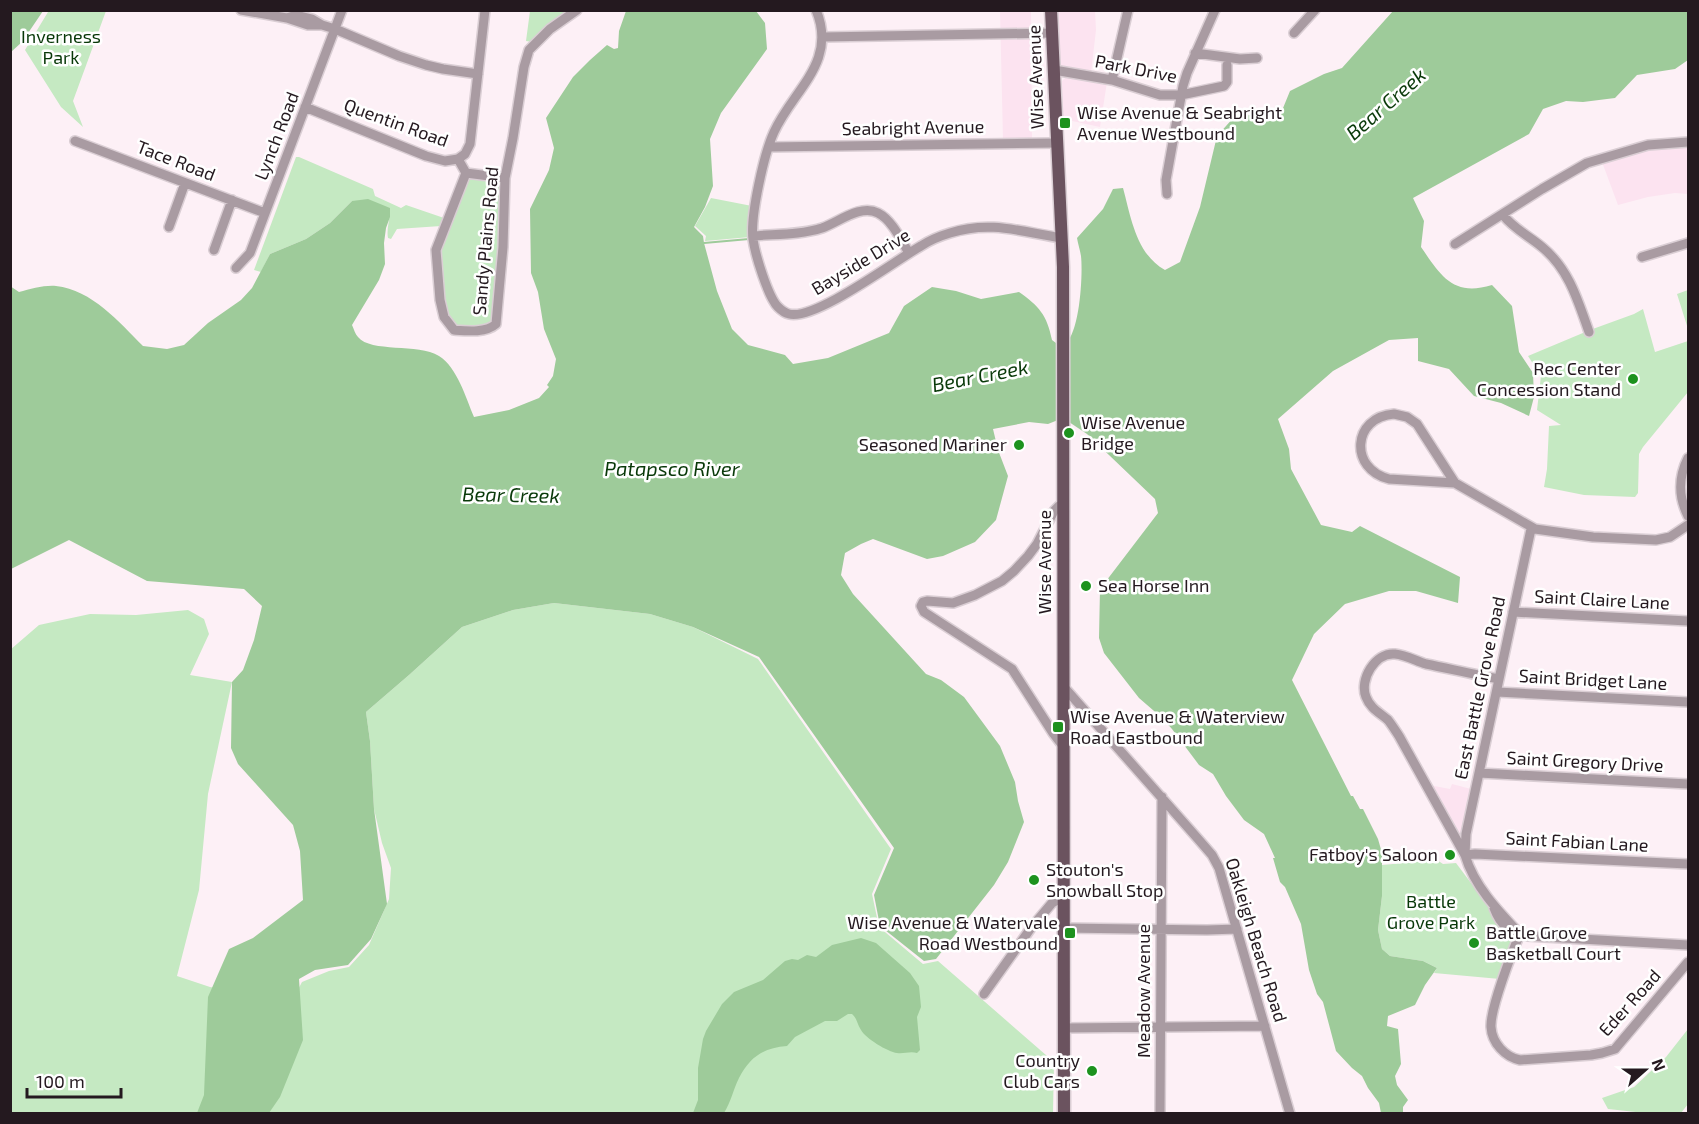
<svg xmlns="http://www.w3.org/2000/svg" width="1699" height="1124" viewBox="0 0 1699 1124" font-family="'Exo 2',sans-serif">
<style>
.built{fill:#fce3f0}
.green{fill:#c5e9c2}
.water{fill:#9ecb9a}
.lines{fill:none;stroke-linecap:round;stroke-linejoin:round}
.stream{stroke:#9ecb9a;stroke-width:2}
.minor-casing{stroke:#daced4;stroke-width:12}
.major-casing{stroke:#daced4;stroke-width:15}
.minor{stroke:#a99ba2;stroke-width:9}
.major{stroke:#6b535f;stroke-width:12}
.poi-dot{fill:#1d921e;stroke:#fff;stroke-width:2}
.labels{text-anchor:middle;stroke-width:5;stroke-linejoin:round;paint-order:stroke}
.park-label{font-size:18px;fill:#083808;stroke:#fff}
.street-label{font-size:18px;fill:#24191f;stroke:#fff}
.poi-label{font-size:18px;fill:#24191f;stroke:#fff;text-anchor:start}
.water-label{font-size:20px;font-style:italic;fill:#093909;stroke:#fff}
</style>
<rect width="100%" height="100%" fill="#fdf0f6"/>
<path class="built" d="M1000 11H1031L1032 139 1003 140Z
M1058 11H1095L1096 30 1091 73 1063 69 1060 66Z
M1066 77 1107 82 1100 127 1063 119 1062 81Z
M1688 145V194L1675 193 1648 197 1618 205 1602 162 1654 146Z
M1452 784 1471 789 1461 841 1429 785 1450 789Z"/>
<path class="green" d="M530 11H572L532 42 526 41Z
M48 12 106 11 73 101 83 127 61 107 25 50Z
M296 157H299L373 189 375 196 401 208 406 205 444 218 441 226 397 229 391 239 388 238C386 228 391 219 389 208L352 201 330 223 306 239 270 254 261 272 254 270Z
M466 176 503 181 495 319 488 326 467 328 454 324 447 316 443 297 439 266 440 245Z
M711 198 752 206 750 237 705 241 706 236 695 226Z
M1688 290V329L1677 294Z
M1643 309 1655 352 1688 341V392L1643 447 1639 454 1638 493 1635 497 1584 495 1544 487 1547 469 1549 426 1561 425 1537 410 1541 376 1528 356 1590 330 1634 314Z
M554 603 650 614 693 627 758 659 891 849 872 894 879 927 923 964 938 961 1054 1062 1053 1113H11L10 650 39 625 90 614 136 615 188 610 204 619 209 634 190 675 232 682 208 794 199 890 177 976 210 987 292 1001 302 982 329 971 349 967 369 945 389 899 391 868 382 843 374 809 370 741 366 712 409 675 462 627 513 610Z
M1437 860 1443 864 1456 863 1510 935 1511 944 1500 979 1434 973 1437 968 1423 961 1390 956 1382 949 1378 930 1382 896V865Z
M1688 1029V1104L1681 1113H1645L1608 1109 1602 1098 1634 1087 1666 1057Z"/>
<path class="water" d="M11 10 43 11 22 42 11 52Z
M626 11H756L765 23 767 49 721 113 710 139 713 186 705 207 694 227 703 236 704 243 717 291 732 329 748 345 785 355 793 364 828 358 889 333 904 306 932 287 956 291 981 299 1019 292C1039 306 1047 315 1052 340L1056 343H1066C1080 331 1083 274 1081 256 1080 250 1078 244 1077 238L1103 209 1113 189 1123 188C1131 217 1136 254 1165 270L1180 262 1200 207 1217 136 1235 116 1281 113 1290 91 1324 74 1342 68 1393 11H1688V60L1675 69 1637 75 1615 98 1583 102 1566 101 1543 109 1529 134 1413 198 1424 221 1421 247C1441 276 1453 297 1492 285L1512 306 1519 352 1533 373 1534 397 1529 416 1501 403 1474 396 1449 369 1418 361V338L1389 340 1333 371 1278 419 1289 449 1291 469 1321 525 1352 532 1360 526 1460 577 1458 603 1416 591H1389L1345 604 1314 634 1292 680 1351 796H1353L1360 809H1363L1378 839 1382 853V896L1378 930 1382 949 1390 956 1423 961 1437 968 1425 985 1415 1005 1388 1016 1387 1026 1398 1029 1401 1064 1395 1076 1397 1085 1408 1100 1403 1107V1113H1381L1379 1103 1368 1088 1362 1076 1352 1068 1336 1051 1323 1002 1317 994 1309 970 1301 924 1285 887 1280 882 1273 858H1275L1264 834 1244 820 1226 796 1213 774 1199 765 1172 729 1161 717 1139 698 1104 653 1099 638 1100 589 1158 513 1155 499 1087 434 1063 418 1048 424 1029 422 993 429 998 450 1008 476 996 520 975 542 943 556 927 559 873 539 861 544 845 553 841 575 853 594 926 674 941 680 964 697 1000 746 1015 782 1018 801 1024 822 1008 862 994 885 936 959 924 961 880 926 874 895 894 848 759 657 693 627 650 614 554 603 513 610 462 627 409 675 366 712 370 741 374 809 387 904 371 939 348 965 315 970 299 979 303 1040 280 1097 269 1113H197L204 1095 208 997 229 949 253 938 303 900 300 851 293 825 238 764 231 748 232 682 243 670 254 640 262 606 244 589 147 581 69 540 11 569 10 286 19 292C31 289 44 285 56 286 92 290 119 322 143 346L167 349 184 345 208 323 241 300 252 288 270 254 306 239 330 223 352 201 368 199 390 208V217L386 228 384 243 385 264 379 280 352 325C354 329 355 334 358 337 371 353 418 343 439 356 457 367 466 398 474 417L509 410 539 398 549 387 547 385 553 376 556 359 544 329 538 292 531 273 530 209 549 170 554 148 546 118 573 77 590 60 607 45 614 49 618 48 619 31Z
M861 938 876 943 910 973 919 986 921 1007 917 1017 920 1050 917 1053C910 1051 904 1054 897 1053 888 1052 865 1038 861 1030 857 1024 857 1018 852 1014H848L837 1021H825L795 1037 787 1046C763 1048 750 1057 739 1078 733 1090 731 1102 724 1113H693L698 1100V1068L703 1039 706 1031 722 1004 734 992 763 980 785 961 792 959 798 960 807 955 816 957 832 945Z"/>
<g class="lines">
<path class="stream" d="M704 243 749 239"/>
<defs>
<path id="minor" d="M241 10 287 18 308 25H322
M816 10C838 62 793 90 774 132 764 154 750 216 753 239 755 254 768 297 778 307 781 310 785 313 789 314 815 321 896 260 921 246 930 240 940 236 950 233 991 220 1021 232 1062 238
M287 18 296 15 312 19 322 25 335 29 399 56 426 65 443 69 478 74
M1294 33 1315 10
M823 37 1052 33
M1195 53 1240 59 1257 58
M1054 70 1112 80 1160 95H1181L1224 86 1227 82V65
M1112 80 1128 10
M305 107 426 156 445 161 458 159 466 173 505 178
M75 141 265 213
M769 147 1057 143
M458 159 465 154 470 144 485 10
M466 173 436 250 440 300 444 317 454 330C467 331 486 333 496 324L503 247 505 178 513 138 524 67 529 50 550 29 577 10
M1167 194 1166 180 1183 86 1187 73 1215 10
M1503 215C1514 229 1529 236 1542 247 1569 269 1578 301 1589 332
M169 227 185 183
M753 236C776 234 800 235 822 228 839 222 860 204 878 213 892 220 901 240 909 253
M1455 244 1542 189 1587 163 1648 145 1688 142
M214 250 232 200
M1642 257 1688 243
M236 268 250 253 342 10
M1394 414 1407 417 1417 424 1455 483 1389 479C1349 469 1352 417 1394 414Z
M1688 458C1678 478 1678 496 1688 516
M1455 483 1535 529 1593 537 1656 540 1670 537 1688 525
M1063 506H1059L1054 511 1037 544 1028 556 1014 571 1002 581 975 595 953 603 927 601 923 602 921 606 924 612 1012 669 1053 733 1063 746
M1513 612 1688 621
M1499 679C1475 675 1451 669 1426 664 1416 661 1406 655 1395 654 1375 652 1359 680 1366 697 1370 708 1380 713 1388 720 1392 725 1395 730 1399 736L1465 855C1474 886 1498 911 1520 934
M1063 686 1199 840 1212 855 1219 868 1290 1114
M1497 692 1688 702
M1479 773 1688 784
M1465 855 1466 834 1531 529
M1465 855 1475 854 1688 864
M1494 908C1501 927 1509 930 1527 936L1688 945
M1064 928 1207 930 1237 929
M1520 934C1512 952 1490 1009 1491 1027 1492 1043 1505 1057 1520 1060L1591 1055 1602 1053 1615 1049 1688 962
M984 994 1031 928 1052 903 1059 899 1064 898
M1064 1028 1265 1026
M1160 1114 1162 797"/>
<path id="major" d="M1051 10 1063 267 1064 1114"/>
</defs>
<use href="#minor" class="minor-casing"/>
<use href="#major" class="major-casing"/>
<use href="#minor" class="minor"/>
<use href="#major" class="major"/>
</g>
<g class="poi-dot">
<rect x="1059" y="117" width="12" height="12" rx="3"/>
<circle cx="1633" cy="379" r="6"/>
<circle cx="1069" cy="433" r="6"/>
<circle cx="1019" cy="445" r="6"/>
<circle cx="1086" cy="586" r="6"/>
<rect x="1052" y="721" width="12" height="12" rx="3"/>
<circle cx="1450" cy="855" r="6"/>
<circle cx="1034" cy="880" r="6"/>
<rect x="1064" y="927" width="12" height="12" rx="3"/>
<circle cx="1474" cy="943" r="6"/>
<circle cx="1092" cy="1071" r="6"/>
</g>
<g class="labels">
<g class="park-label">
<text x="61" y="43">Inverness<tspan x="61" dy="21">Park</tspan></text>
<text x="1431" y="908">Battle<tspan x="1431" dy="21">Grove Park</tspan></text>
</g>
<g class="street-label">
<text transform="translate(1136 69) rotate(11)" y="6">Park Drive</text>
<text transform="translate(1036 77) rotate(-92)" y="6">Wise Avenue</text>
<text transform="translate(396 123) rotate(20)" y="6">Quentin Road</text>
<text transform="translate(913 128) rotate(-1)" y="6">Seabright Avenue</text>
<text transform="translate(277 136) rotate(-69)" y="6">Lynch Road</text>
<text transform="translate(176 161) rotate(21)" y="6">Tace Road</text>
<text transform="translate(486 241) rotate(-85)" y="6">Sandy Plains Road</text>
<text transform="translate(861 262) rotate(-31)" y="6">Bayside Drive</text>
<text transform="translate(1045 562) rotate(-90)" y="6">Wise Avenue</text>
<text transform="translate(1602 600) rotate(3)" y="6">Saint Claire Lane</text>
<text transform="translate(1593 680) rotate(3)" y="6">Saint Bridget Lane</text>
<text transform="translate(1480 688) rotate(-78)" y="6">East Battle Grove Road</text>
<text transform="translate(1585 762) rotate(3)" y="6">Saint Gregory Drive</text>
<text transform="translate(1577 842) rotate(3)" y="6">Saint Fabian Lane</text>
<text transform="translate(1256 940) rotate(73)" y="6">Oakleigh Beach Road</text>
<text transform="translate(1144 991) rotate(-90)" y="6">Meadow Avenue</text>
<text transform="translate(1630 1003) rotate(-48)" y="6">Eder Road</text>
</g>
<g class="poi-label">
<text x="1077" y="119">Wise Avenue &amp; Seabright<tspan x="1077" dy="21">Avenue Westbound</tspan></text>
<text x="1621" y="375" text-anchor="end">Rec Center<tspan x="1621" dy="21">Concession Stand</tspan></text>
<text x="1081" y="429">Wise Avenue<tspan x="1081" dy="21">Bridge</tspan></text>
<text x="1007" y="451" text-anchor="end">Seasoned Mariner</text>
<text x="1098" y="592">Sea Horse Inn</text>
<text x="1070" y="723">Wise Avenue &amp; Waterview<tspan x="1070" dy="21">Road Eastbound</tspan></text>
<text x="1438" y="861" text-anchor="end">Fatboy's Saloon</text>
<text x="1046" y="876">Stouton's<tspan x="1046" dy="21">Snowball Stop</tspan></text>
<text x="1058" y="929" text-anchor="end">Wise Avenue &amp; Watervale<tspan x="1058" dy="21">Road Westbound</tspan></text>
<text x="1486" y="939">Battle Grove<tspan x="1486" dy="21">Basketball Court</tspan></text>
<text x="1080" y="1067" text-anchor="end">Country<tspan x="1080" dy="21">Club Cars</tspan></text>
</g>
<g class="water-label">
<text transform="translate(1386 104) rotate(-41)" y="7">Bear Creek</text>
<text transform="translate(980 376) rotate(-11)" y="7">Bear Creek</text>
<text x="672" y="476">Patapsco River</text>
<text transform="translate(511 495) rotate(1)" y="7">Bear Creek</text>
</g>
</g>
<rect width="1699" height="1124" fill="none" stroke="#24191f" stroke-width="24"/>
<g transform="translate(1645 1070) rotate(69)" stroke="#ffffff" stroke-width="4.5" paint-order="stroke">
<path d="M0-4.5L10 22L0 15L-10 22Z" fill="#24191f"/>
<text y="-9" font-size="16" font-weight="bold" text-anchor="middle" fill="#24191f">N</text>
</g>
<path d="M27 1088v9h94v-9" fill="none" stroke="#24191f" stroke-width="3"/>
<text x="36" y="1088" font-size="18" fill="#24191f" stroke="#ffffff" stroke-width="4.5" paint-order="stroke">100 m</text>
</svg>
